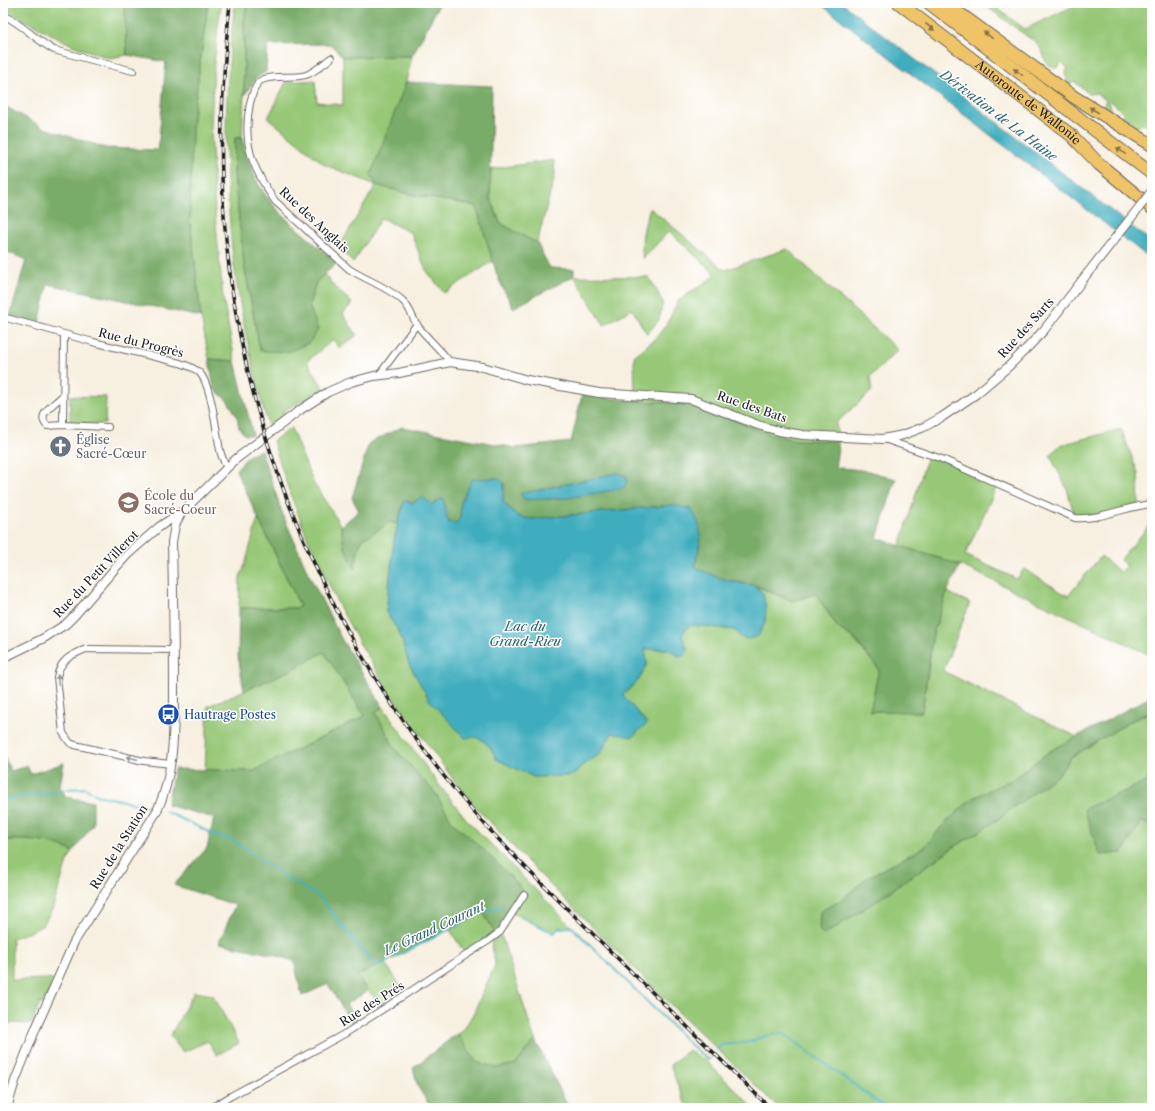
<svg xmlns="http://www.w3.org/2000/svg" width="1155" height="1111" viewBox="0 0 1155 1111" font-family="'Libre Caslon Text',serif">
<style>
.green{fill:#97c877;stroke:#5a724a}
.forest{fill:#79ac68;stroke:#4a6442}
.water{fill:#40adbe;stroke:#2e646d}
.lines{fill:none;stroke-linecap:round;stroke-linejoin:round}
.stream{stroke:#40adbe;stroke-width:2}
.minor-casing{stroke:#696660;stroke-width:8}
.tertiary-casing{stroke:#696660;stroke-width:10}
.motorway-casing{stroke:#696660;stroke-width:14}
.minor{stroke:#fff;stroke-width:6}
.tertiary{stroke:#fff;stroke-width:8}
.motorway{stroke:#efc469;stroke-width:12}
.rail-casing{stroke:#1c1c1c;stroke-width:3.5}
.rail{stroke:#fff;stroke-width:2;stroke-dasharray:6;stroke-linecap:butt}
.tertiary-bridge-casing{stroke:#696660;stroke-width:10;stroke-linecap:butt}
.tertiary-bridge{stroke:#fff;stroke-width:8}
.oneway{fill:#867042}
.oneway2{fill:#999}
.labels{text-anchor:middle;stroke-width:3;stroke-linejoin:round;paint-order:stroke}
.street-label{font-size:12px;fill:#1c1c1c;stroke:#fff}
.worship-label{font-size:12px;fill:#5b616d;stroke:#fff;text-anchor:start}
.education-label{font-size:12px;fill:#785e54;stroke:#fff;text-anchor:start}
.transit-label{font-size:12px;fill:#164399;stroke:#fff;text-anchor:start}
.water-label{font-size:13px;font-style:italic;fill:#2e646d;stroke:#fff}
</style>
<rect width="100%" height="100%" fill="#fff"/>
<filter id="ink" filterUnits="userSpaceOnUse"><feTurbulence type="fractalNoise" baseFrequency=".025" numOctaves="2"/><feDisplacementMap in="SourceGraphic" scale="8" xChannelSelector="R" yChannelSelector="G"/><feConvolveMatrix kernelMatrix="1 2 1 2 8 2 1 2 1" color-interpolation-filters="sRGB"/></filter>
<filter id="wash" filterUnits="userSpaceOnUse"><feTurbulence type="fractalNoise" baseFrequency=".012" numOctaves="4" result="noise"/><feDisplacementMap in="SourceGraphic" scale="16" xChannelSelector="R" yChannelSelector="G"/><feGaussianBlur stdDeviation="0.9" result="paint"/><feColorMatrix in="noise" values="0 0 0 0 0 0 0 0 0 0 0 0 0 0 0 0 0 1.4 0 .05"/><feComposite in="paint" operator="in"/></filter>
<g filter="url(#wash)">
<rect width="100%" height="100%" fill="#f7efdf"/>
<path class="green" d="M3 3H124L127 55 109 58 74 46 7 11H3Z
M208 3H221L214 63 211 127 215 214 223 298 235 361 209 359 201 317 190 218 192 125Z
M235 3H247L244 20V96L242 138H235L234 174 244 264 260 350 318 330 309 305 316 282 325 274 333 285 352 303 343 314 357 335 340 348 333 340 307 361 324 389 283 411 285 417 269 429C254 375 242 321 234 266 232 252 231 238 230 224 223 150 226 76 235 3Z
M982 3H990L1025 29 1080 3H1152V128L1143 124 1136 128 1133 126 1129 118 1125 121 1122 119 1124 113 1111 101 1109 102 1111 108 1110 112 1102 108 1106 100 1096 93 1089 94 1075 82 1068 84 1065 73 1068 68 1062 63 1056 69 1046 63C1043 52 1039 42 1028 37Z
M412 56 406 82 376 185 410 194 476 206 493 261 444 293 426 270 411 233 381 218 353 263 339 247 376 185 325 165 268 118 286 82 315 80 317 102 343 105V57Z
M554 160 555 175 537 243 529 239 500 223 490 197 491 169Z
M650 208 725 270 787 249 898 350 870 377 872 391 836 423 839 441 795 440 766 433 692 403 635 401 634 356 655 339 668 322 678 301 716 275 669 231 643 259C640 241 644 225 650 208Z
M574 276 649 277 663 302 659 320 647 334 632 309 604 325Z
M70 396 106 397 105 424 70 423Z
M291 428 313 482 341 526 344 546 355 568 358 550 362 540 390 522 398 524 394 540 386 612 400 634 409 664 430 701 473 736 482 740 493 750 496 759 534 777 566 776 574 775 581 766 600 754 612 733 647 723 622 695 638 681 647 664 645 649H668L679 656 688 650 682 637 684 631 691 625 735 630 763 593 754 585 792 601 816 594 838 628 853 638 879 670 870 711 922 712 933 634 947 592 970 603 943 671 1077 737 1050 751 1015 778 973 798 943 825 925 847 868 877 844 898 820 912 824 935 876 901 948 851 991 824 1059 774 1070 758 1129 722 1152 711V770L1146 782 1084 809 1122 853 1142 821 1152 828V1108H779L671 1005 579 914 524 858 477 808 453 779 390 693 359 642 338 604 307 537 288 488 273 441Z
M1121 429 1138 473 1139 506 1075 518 1067 489 1050 456 1060 445Z
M928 454 998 484 965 555 1017 579 1024 569 1068 596 1101 556 1121 573 1126 565 1120 560 1152 522V656L960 565 900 546Z
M258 518 300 606 297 608H239L240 577 245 565Z
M324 652 365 716 254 771 205 770 208 706 291 670Z
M383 707 433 777 467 820 572 927 559 928 554 933 512 913 483 849 453 823 435 793 396 750 375 711Z
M3 840C27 840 52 840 73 852L67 862 52 910 43 925 30 932 12 938V980L49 979 53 980 43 1004 40 1003 31 1024 15 1023 3 1025Z
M483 912 500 932 535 1040 516 1064 496 1068 476 1062 458 1034 463 1031 474 1012 495 965 491 939 466 955 450 930Z
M385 963 407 995 385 1009 368 991 356 976 377 965Z
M194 992 213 995 239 1043 217 1055 208 1041 183 1052 170 1036Z
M688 1050 705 1060 754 1108H687L670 1065Z"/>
<path class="forest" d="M124 3H208L192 125 190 218 201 317 48 284 39 324 10 316 26 260 3 250V105L44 128 106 148 158 150 166 62 127 55Z
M247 3H440L412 56 343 57 330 44 268 45 266 72 257 77 244 96V20Z
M406 82 492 86 490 197 500 223 529 239 537 243 550 268 574 269V276L513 308 498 278 476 206 410 194 376 185 371 174Z
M235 138H242C246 154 253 177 262 190 281 219 312 240 337 263L316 282 309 305 318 330 309 343 288 352 260 351 244 264 234 174Z
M209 359 235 361 253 435H245L239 428 237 416 227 400 214 389Z
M582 395 635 401 692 403 766 433 795 440 839 441 835 467 868 471 896 479 877 538 960 565 947 592 933 634 922 712 870 711 879 669 854 638 838 628 816 594 792 601 754 585 746 584 715 577 695 567 701 538 674 505 532 519 519 517 503 502 504 483 461 502 460 518 457 523 448 522 433 506 404 501 398 524 390 522 362 540 358 550 355 569 344 546 341 526 359 511 352 498 369 443 402 427 516 448 571 442Z
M261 450 283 515 309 575 342 640 383 707 375 712 396 750 435 793 453 823 483 849 518 884 524 895 496 935 483 912 357 976 368 991 346 1004 360 1025 354 1028 328 984 302 996 294 961 274 955 219 943 235 905 174 885 207 848 214 818 167 805 174 769 254 771 365 716 324 652 291 670 244 691 238 656 239 608H297L300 606 258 518 236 470 248 456Z
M1152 696V711L1129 722 1070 758 1059 774 991 824 948 851 876 901 824 935 819 929 820 912 844 898 868 877 925 847 943 825 973 798 1015 778 1050 751Z
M3 754 11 771 27 766 31 774 64 763 60 786 66 797 93 802V824L73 852C52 840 27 839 3 840Z
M1152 770V828L1142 821 1122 853 1100 855 1084 809 1146 782Z
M458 1034 476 1062 496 1068 516 1064 535 1040 569 1108H431L418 1087 413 1068 450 1039Z"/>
<path class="water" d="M819 3H842L1152 242V260Z
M617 473 626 476 627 482 625 486 620 489 568 498 527 500 522 497 520 494Z
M499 478 504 483 503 502 519 517 532 519 674 505 691 509C706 531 699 543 695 567 713 576 733 584 754 585L763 593 766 608 765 623 758 636C747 640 742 641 735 630L691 625 684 631 682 637 688 650 684 656H679L668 649H645L647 664 638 681 623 695 647 724 632 737 612 733 600 754 581 766 574 775 566 776 534 777 496 759C491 745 481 734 465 738L430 701 409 664 400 634 386 612 394 540 404 501 412 503 422 497 433 505 437 501 443 498 448 522 456 523 460 518 461 502 472 479Z"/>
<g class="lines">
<path class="stream" d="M3 801 10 798 40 795 69 789 85 788 97 795 151 807
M165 811 219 837 231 839 287 878 319 897 371 961 377 965 382 964 483 912 501 907
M521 917 554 933 559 928 572 927 691 1045 708 1060 710 1058
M717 1050 721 1045 749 1042 765 1036 783 1033 886 1108"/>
</g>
</g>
<g filter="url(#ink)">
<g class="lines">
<defs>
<path id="minor" d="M3 15C22 24 36 40 54 50L133 71
M331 58C323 64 315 72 306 75 293 79 271 74 260 81 254 86 252 96 250 103 242 143 252 168 275 201L349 269C366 280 388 287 403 301 410 308 412 317 417 325 427 338 440 349 450 362
M3 317 93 342 180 363C186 365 194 368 199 372 212 385 216 432 220 450 221 456 224 462 227 468
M379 375 417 324
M63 395C56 404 35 413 47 426L63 425 108 427
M63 425 64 334
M884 439 942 459 1075 518C1101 520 1126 506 1152 504
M171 764 144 761 75 745 70 743 63 733 57 677C60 660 71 655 86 649L174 650
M211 1108 231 1096 346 1033 488 941 500 932 524 895"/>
<path id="tertiary" d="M3 658 44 638 66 624 75 615 117 566 128 554 159 527 183 511 236 459 300 410 328 392 351 382 374 376 399 373 450 362 483 367 527 380 599 393 691 399 758 425 779 431 803 435 883 439 903 435 924 427 942 417 976 394 1008 367 1028 347 1044 330 1087 274
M7 1108 15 1081 36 1028 74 942 157 811C175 773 174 727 174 685 174 637 173 590 172 542L175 525 181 513"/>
<g id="motorway">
<path id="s1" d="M899 3 1071 135 1099 164 1152 208"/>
<path d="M929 3 1152 174"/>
<path d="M945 3 1074 97 1152 145"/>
</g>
</defs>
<use href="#minor" class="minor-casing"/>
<use href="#tertiary" class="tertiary-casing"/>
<use href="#motorway" class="motorway-casing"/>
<use href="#minor" class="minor"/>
<use href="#tertiary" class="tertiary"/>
<use href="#motorway" class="motorway"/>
<defs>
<path id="rail" d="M230 3C224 61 220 119 222 178 229 394 310 606 443 775 490 835 545 887 599 940 656 996 713 1052 770 1108"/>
</defs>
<use href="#rail" class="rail-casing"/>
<use href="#rail" class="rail"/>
<defs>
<path id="tertiary-bridge" d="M1087 274 1152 191"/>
</defs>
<use href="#tertiary-bridge" class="tertiary-bridge-casing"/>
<use href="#tertiary-bridge" class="tertiary-bridge"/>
</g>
<defs><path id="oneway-solid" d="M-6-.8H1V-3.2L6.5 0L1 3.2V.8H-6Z"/></defs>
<g class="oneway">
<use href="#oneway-solid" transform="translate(930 27) rotate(38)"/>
<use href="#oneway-solid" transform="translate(988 35) rotate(-144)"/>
<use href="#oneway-solid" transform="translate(1018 72) rotate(-143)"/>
<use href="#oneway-solid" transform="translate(1094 110) rotate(-148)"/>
<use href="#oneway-solid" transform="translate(1121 151) rotate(-143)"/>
</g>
<g class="oneway2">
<use href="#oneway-solid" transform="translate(58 680) rotate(-92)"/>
<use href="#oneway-solid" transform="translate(132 758) rotate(-167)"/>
</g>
</g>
<defs>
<symbol id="church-disc" viewBox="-11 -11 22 22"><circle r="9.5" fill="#6b7280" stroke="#fff"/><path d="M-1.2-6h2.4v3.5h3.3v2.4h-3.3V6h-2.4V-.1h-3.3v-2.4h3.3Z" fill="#fff"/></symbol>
<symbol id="school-disc" viewBox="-11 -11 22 22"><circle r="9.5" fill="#8d6e63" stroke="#fff"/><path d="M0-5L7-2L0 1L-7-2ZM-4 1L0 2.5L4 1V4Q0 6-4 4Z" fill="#fff"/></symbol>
<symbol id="bus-disc" viewBox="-11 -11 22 22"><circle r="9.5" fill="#1a4fb4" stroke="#fff"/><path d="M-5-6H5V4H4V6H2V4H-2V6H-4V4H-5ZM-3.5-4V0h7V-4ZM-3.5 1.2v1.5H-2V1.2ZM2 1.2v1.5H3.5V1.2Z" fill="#fff"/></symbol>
</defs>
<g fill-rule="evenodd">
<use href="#church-disc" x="48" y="434" width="25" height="25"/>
<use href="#school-disc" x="116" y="490" width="25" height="25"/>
<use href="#bus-disc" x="156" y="702" width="25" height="25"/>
</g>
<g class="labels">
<g class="street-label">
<text dy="4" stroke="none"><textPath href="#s1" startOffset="163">Autoroute de Wallonie</textPath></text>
<text transform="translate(314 220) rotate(43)" y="4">Rue des Anglais</text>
<text transform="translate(1026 328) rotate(-48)" y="4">Rue des Sarts</text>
<text transform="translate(141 343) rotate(14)" y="4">Rue du Progrès</text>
<text transform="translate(752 407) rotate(19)" y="4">Rue des Bats</text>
<text transform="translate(96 574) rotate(-46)" y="4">Rue du Petit Villerot</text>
<text transform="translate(119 847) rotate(-58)" y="4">Rue de la Station</text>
<text transform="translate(372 1004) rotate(-32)" y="4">Rue des Prés</text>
</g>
<g class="worship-label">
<text x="76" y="444">Église<tspan x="76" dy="14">Sacré-Cœur</tspan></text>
</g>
<g class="education-label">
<text x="144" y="500">École du<tspan x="144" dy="14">Sacré-Coeur</tspan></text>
</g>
<g class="transit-label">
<text x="184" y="719">Hautrage Postes</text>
</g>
<g class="water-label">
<text transform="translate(999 115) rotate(37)" y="5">Dérivation de La Haine</text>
<text x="525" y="631">Lac du<tspan x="525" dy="15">Grand-Rieu</tspan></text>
<text transform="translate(434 928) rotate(-25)" y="5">Le Grand Courant</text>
</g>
</g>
<rect width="1155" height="1111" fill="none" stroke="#fff" stroke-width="16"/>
</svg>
